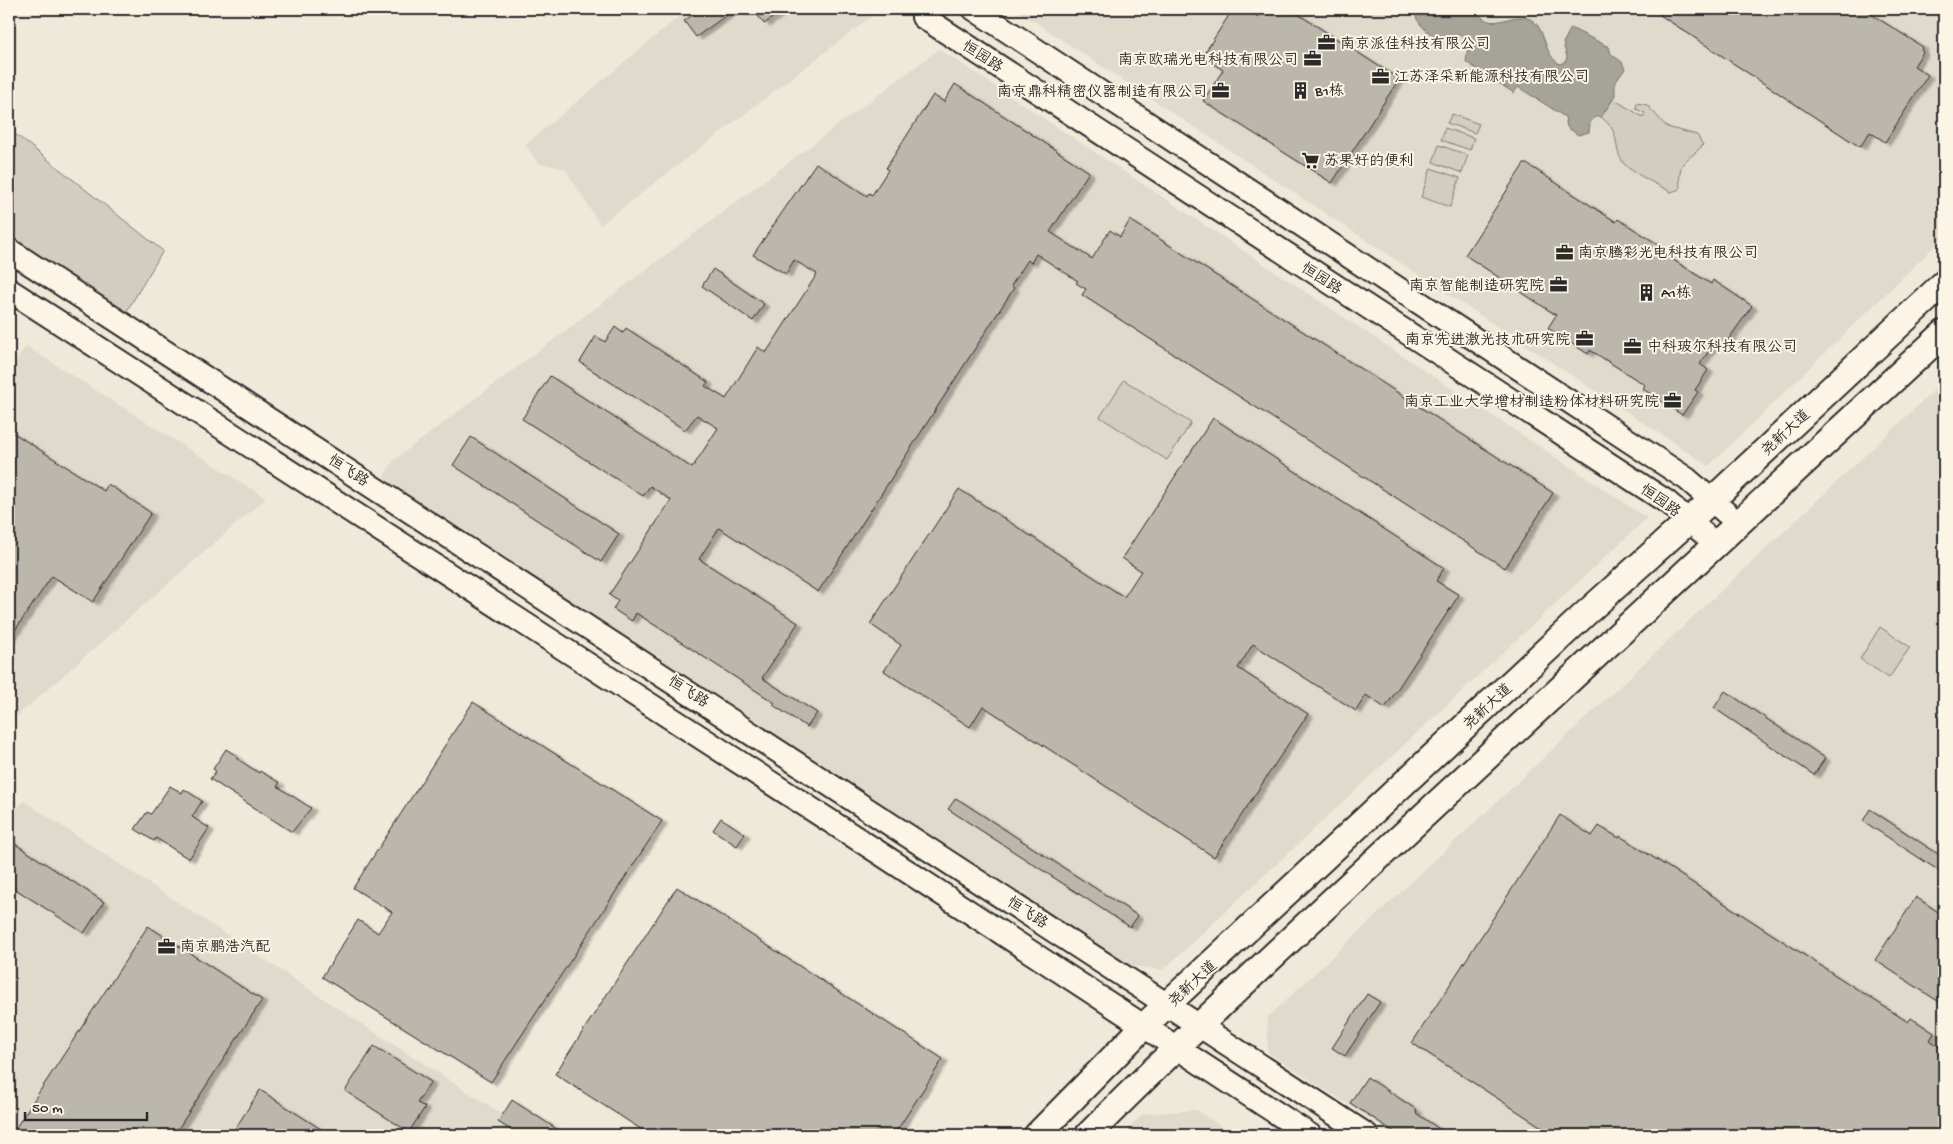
<svg xmlns="http://www.w3.org/2000/svg" width="1953" height="1144" viewBox="0 0 1953 1144" font-family="'Gochi Hand','LXGW WenKai TC',sans-serif">
<style>
.built{fill:#e0dacc}
.green{fill:#d2cdc0;stroke:#7e7c76}
.water{fill:#a6a399;stroke:#75736d}
.building{fill:#bcb7ac;stroke:#2b2b2b;filter:url(#shadow)}
.lines{fill:none;stroke-linecap:round;stroke-linejoin:round}
.secondary-casing{stroke:#2b2b2b;stroke-width:26}
.primary-casing{stroke:#2b2b2b;stroke-width:29}
.secondary{stroke:#fcf5e5;stroke-width:22}
.primary{stroke:#fcf5e5;stroke-width:25}
.labels{text-anchor:middle;stroke-width:4;stroke-linejoin:round;paint-order:stroke}
.poi-label{font-size:15px;fill:#2b2b2b;stroke:#fcf5e5;text-anchor:start}
.street-label{font-size:15px;fill:#2b2b2b;stroke:#fcf5e5}
</style>
<defs>
<filter id="shadow"><feDropShadow dx="5.5" dy="3" stdDeviation="1" flood-color="#0004"/></filter>
</defs>
<rect width="100%" height="100%" fill="#efe9da"/>
<filter id="ink" filterUnits="userSpaceOnUse"><feTurbulence type="fractalNoise" baseFrequency=".02" numOctaves="2"/><feDisplacementMap in="SourceGraphic" scale="10" xChannelSelector="R" yChannelSelector="G"/><feConvolveMatrix kernelMatrix="1 2 1 2 8 2 1 2 1" color-interpolation-filters="sRGB"/></filter>
<g filter="url(#ink)">
<path class="built" d="M688 9H872L876 13 600 225 565 169 538 163 525 145Z
M1015 9H1944V237L1709 466Z
M939 49 1647 518 1163 970 1130 966 393 489 384 476 394 460Z
M26 346 266 498 9 723V372Z
M1944 381V1135H1396L1268 1053 1267 1018Z
M24 801 368 1028 535 1135H9V816Z
M1196 1110 1235 1135H1122L1143 1114Z"/>
<path class="green" d="M1613 99 1643 117 1645 113 1636 109 1637 103 1647 105 1667 127 1697 135 1703 145C1685 165 1678 157 1680 189L1671 192C1660 186 1631 172 1624 164 1611 146 1623 134 1601 117Z
M1452 114 1479 124 1475 133 1447 123Z
M1445 128 1474 138 1470 150 1441 140Z
M9 129 163 251 125 314 9 238Z
M1439 145 1468 155 1462 173 1433 162Z
M1431 168 1460 178 1450 207 1421 197Z
M1124 380 1191 423 1167 460 1100 417Z
M1880 627 1910 647 1889 678 1860 659Z"/>
<path class="water" d="M1419 9H1476C1490 36 1510 10 1530 19 1547 27 1542 55 1560 64L1566 61 1567 57 1563 43 1571 28 1609 47 1611 54 1622 62 1625 69 1615 83V96L1601 117H1595L1590 123 1589 132 1578 135 1567 127 1565 117 1518 87 1514 93 1466 62C1467 50 1472 37 1457 34 1442 45 1423 32 1416 17Z"/>
<path class="building" d="M701 9H735L696 37 684 21Z
M753 9H785L764 24Z
M1233 9H1246L1258 17 1263 9H1290L1399 79 1332 183 1203 101 1223 70 1202 57Z
M1651 9H1863L1923 47 1921 50 1923 52 1914 66 1928 75 1885 142 1870 132 1860 147Z
M955 84 1089 172 1050 232 1092 259 1110 230 1120 237 1130 220 1553 493 1505 568 1082 295 1086 289 1076 283 1078 281 1036 254 1031 263 1028 260 1011 286 1014 288 818 592 719 528 699 559 798 623 762 678 817 713 807 727 773 705 775 703 636 613 632 621 613 609 618 601 609 595 671 500 650 486 643 496 522 419 550 376 692 468 718 428 697 415 685 430 587 367 580 362 596 336 605 342 615 327 623 333 626 328 708 382 705 386 726 399 758 347 766 353 817 274 794 260 786 274 753 255 816 163 867 196 869 193 872 195 888 170 886 168 933 95 944 102Z
M1524 164H1527L1616 222 1618 219 1659 245 1656 249 1711 284 1713 280 1752 306 1723 347 1715 342 1700 364 1708 370 1695 390 1698 392 1682 415 1643 389 1645 385 1590 350 1588 354 1548 328 1556 315 1465 255Z
M713 269 764 304 753 321 702 286Z
M1213 418 1444 568 1436 581 1459 595 1385 708 1366 695 1356 711 1253 644 1238 668 1308 714 1214 857 983 706 970 727 884 671 901 645 870 624 959 489 1124 597 1141 571 1122 558Z
M9 430 104 491 108 484 151 513 93 602 52 576 9 639Z
M471 437 619 534 601 562 453 465Z
M1725 691 1825 758 1814 775 1714 708Z
M473 702 662 821 491 1082 322 977 358 920 378 933 392 912 353 888Z
M226 749 237 756 236 758 259 773 260 771 280 783 277 786 311 808 292 832 210 779 216 771 213 769Z
M170 786 182 793 184 789 202 801 192 817 209 828 189 859 156 838 154 841 135 829 147 812 151 814Z
M956 798 1138 916 1130 927 948 809Z
M1870 809 1944 858V874L1863 821Z
M1560 815 1592 836 1599 826 1619 838 1620 836 1908 1022 1911 1018 1934 1033 1930 1040 1944 1050V1135H1554L1412 1043Z
M721 818 745 834 737 846 713 830Z
M9 840 104 902 84 933 9 885Z
M677 887 943 1059 894 1135H650L555 1074Z
M1916 897 1944 916V1005L1875 960Z
M148 926 262 1000 174 1135H11Z
M1367 994 1380 1002 1345 1056 1332 1048Z
M374 1046 431 1082 417 1103 425 1107 409 1132 345 1091Z
M1367 1077 1417 1110 1416 1113 1448 1135H1399L1350 1103Z
M260 1090 330 1135H231Z
M512 1100 566 1135H519L498 1122Z"/>
<g class="lines">
<defs>
<path id="secondary" d="M974 9 1687 479 1739 524
M923 17 1667 502 1717 545
M9 250 1367 1135
M9 290 881 854 1310 1135"/>
<path id="primary" d="M1037 1135 1143 1027 1584 615 1712 500 1944 283
M1088 1135C1190 1032 1297 933 1404 834 1583 666 1764 500 1944 333"/>
</defs>
<use href="#secondary" class="secondary-casing"/>
<use href="#primary" class="primary-casing"/>
<use href="#secondary" class="secondary"/>
<use href="#primary" class="primary"/>
</g>
</g>
<defs>
<symbol id="office-bare" viewBox="-9 -9 18 18"><path d="M-6-3h4V-5.5h4V-3h4V5H-6ZM-1-4.5V-3h2v-1.5ZM-6 0V1H6V0Z" fill="#2b2b2b" stroke="#fcf5e5" stroke-width="2.5" paint-order="stroke"/></symbol>
<symbol id="building-bare" viewBox="-9 -9 18 18"><path d="M-4-6H4V6H1V3H-1V6H-4ZM-2.5-4.3h1.7v1.8h-1.7ZM.8-4.3h1.7v1.8H.8ZM-2.5-1h1.7V.8h-1.7ZM.8-1h1.7V.8H.8Z" fill="#2b2b2b" stroke="#fcf5e5" stroke-width="2.5" paint-order="stroke"/></symbol>
<symbol id="supermarket-bare" viewBox="-9 -9 18 18"><path d="M-6-5.5h2.5l.6 2H6L4.5 2H-2.5L-4.4-4H-6ZM-1.5 3.2a1.3 1.3 0 1 0 .1 0ZM3 3.2a1.3 1.3 0 1 0 .1 0Z" fill="#2b2b2b" stroke="#fcf5e5" stroke-width="2.5" paint-order="stroke"/></symbol>
</defs>
<g fill-rule="evenodd">
<use href="#office-bare" x="1314" y="30" width="25" height="25"/>
<use href="#office-bare" x="1300" y="46" width="25" height="25"/>
<use href="#office-bare" x="1368" y="64" width="25" height="25"/>
<use href="#building-bare" x="1288" y="78" width="25" height="25"/>
<use href="#office-bare" x="1208" y="78" width="25" height="25"/>
<use href="#supermarket-bare" x="1298" y="148" width="25" height="25"/>
<use href="#office-bare" x="1552" y="240" width="25" height="25"/>
<use href="#office-bare" x="1546" y="272" width="25" height="25"/>
<use href="#building-bare" x="1634" y="280" width="25" height="25"/>
<use href="#office-bare" x="1572" y="326" width="25" height="25"/>
<use href="#office-bare" x="1620" y="334" width="25" height="25"/>
<use href="#office-bare" x="1660" y="388" width="25" height="25"/>
<use href="#office-bare" x="154" y="934" width="25" height="25"/>
</g>
<g class="labels">
<g class="poi-label">
<text x="1340" y="48">南京派佳科技有限公司</text>
<text x="1298" y="64" text-anchor="end">南京欧瑞光电科技有限公司</text>
<text x="1394" y="81">江苏泽采新能源科技有限公司</text>
<text x="1315" y="95">B1栋</text>
<text x="1207" y="96" text-anchor="end">南京鼎科精密仪器制造有限公司</text>
<text x="1324" y="165">苏果好的便利</text>
<text x="1578" y="257">南京腾彩光电科技有限公司</text>
<text x="1544" y="290" text-anchor="end">南京智能制造研究院</text>
<text x="1661" y="297">A1栋</text>
<text x="1570" y="344" text-anchor="end">南京先进激光技术研究院</text>
<text x="1647" y="351">中科玻尔科技有限公司</text>
<text x="1659" y="406" text-anchor="end">南京工业大学增材制造粉体材料研究院</text>
<text x="180" y="951">南京鹏浩汽配</text>
</g>
<g class="street-label">
<text transform="translate(983 56) rotate(33)" y="5">恒园路</text>
<text transform="translate(1322 278) rotate(33)" y="5">恒园路</text>
<text transform="translate(1785 432) rotate(-43)" y="5">尧新大道</text>
<text transform="translate(349 470) rotate(33)" y="5">恒飞路</text>
<text transform="translate(1661 500) rotate(35)" y="5">恒园路</text>
<text transform="translate(689 691) rotate(33)" y="5">恒飞路</text>
<text transform="translate(1487 706) rotate(-43)" y="5">尧新大道</text>
<text transform="translate(1028 912) rotate(33)" y="5">恒飞路</text>
<text transform="translate(1192 983) rotate(-43)" y="5">尧新大道</text>
</g>
</g>
<rect width="1953" height="1144" fill="none" stroke="#fcf5e5" stroke-width="30"/>
<rect x="15" y="15" width="1923" height="1114" fill="none" stroke="#2b2b2b" stroke-width="2" filter="url(#ink)"/>
<path d="M25 1112v8h122v-8" fill="none" stroke="#2b2b2b" stroke-width="2.5"/>
<text x="32" y="1112" font-size="15" fill="#2b2b2b" stroke="#fcf5e5" stroke-width="4" paint-order="stroke">50 m</text>
</svg>
